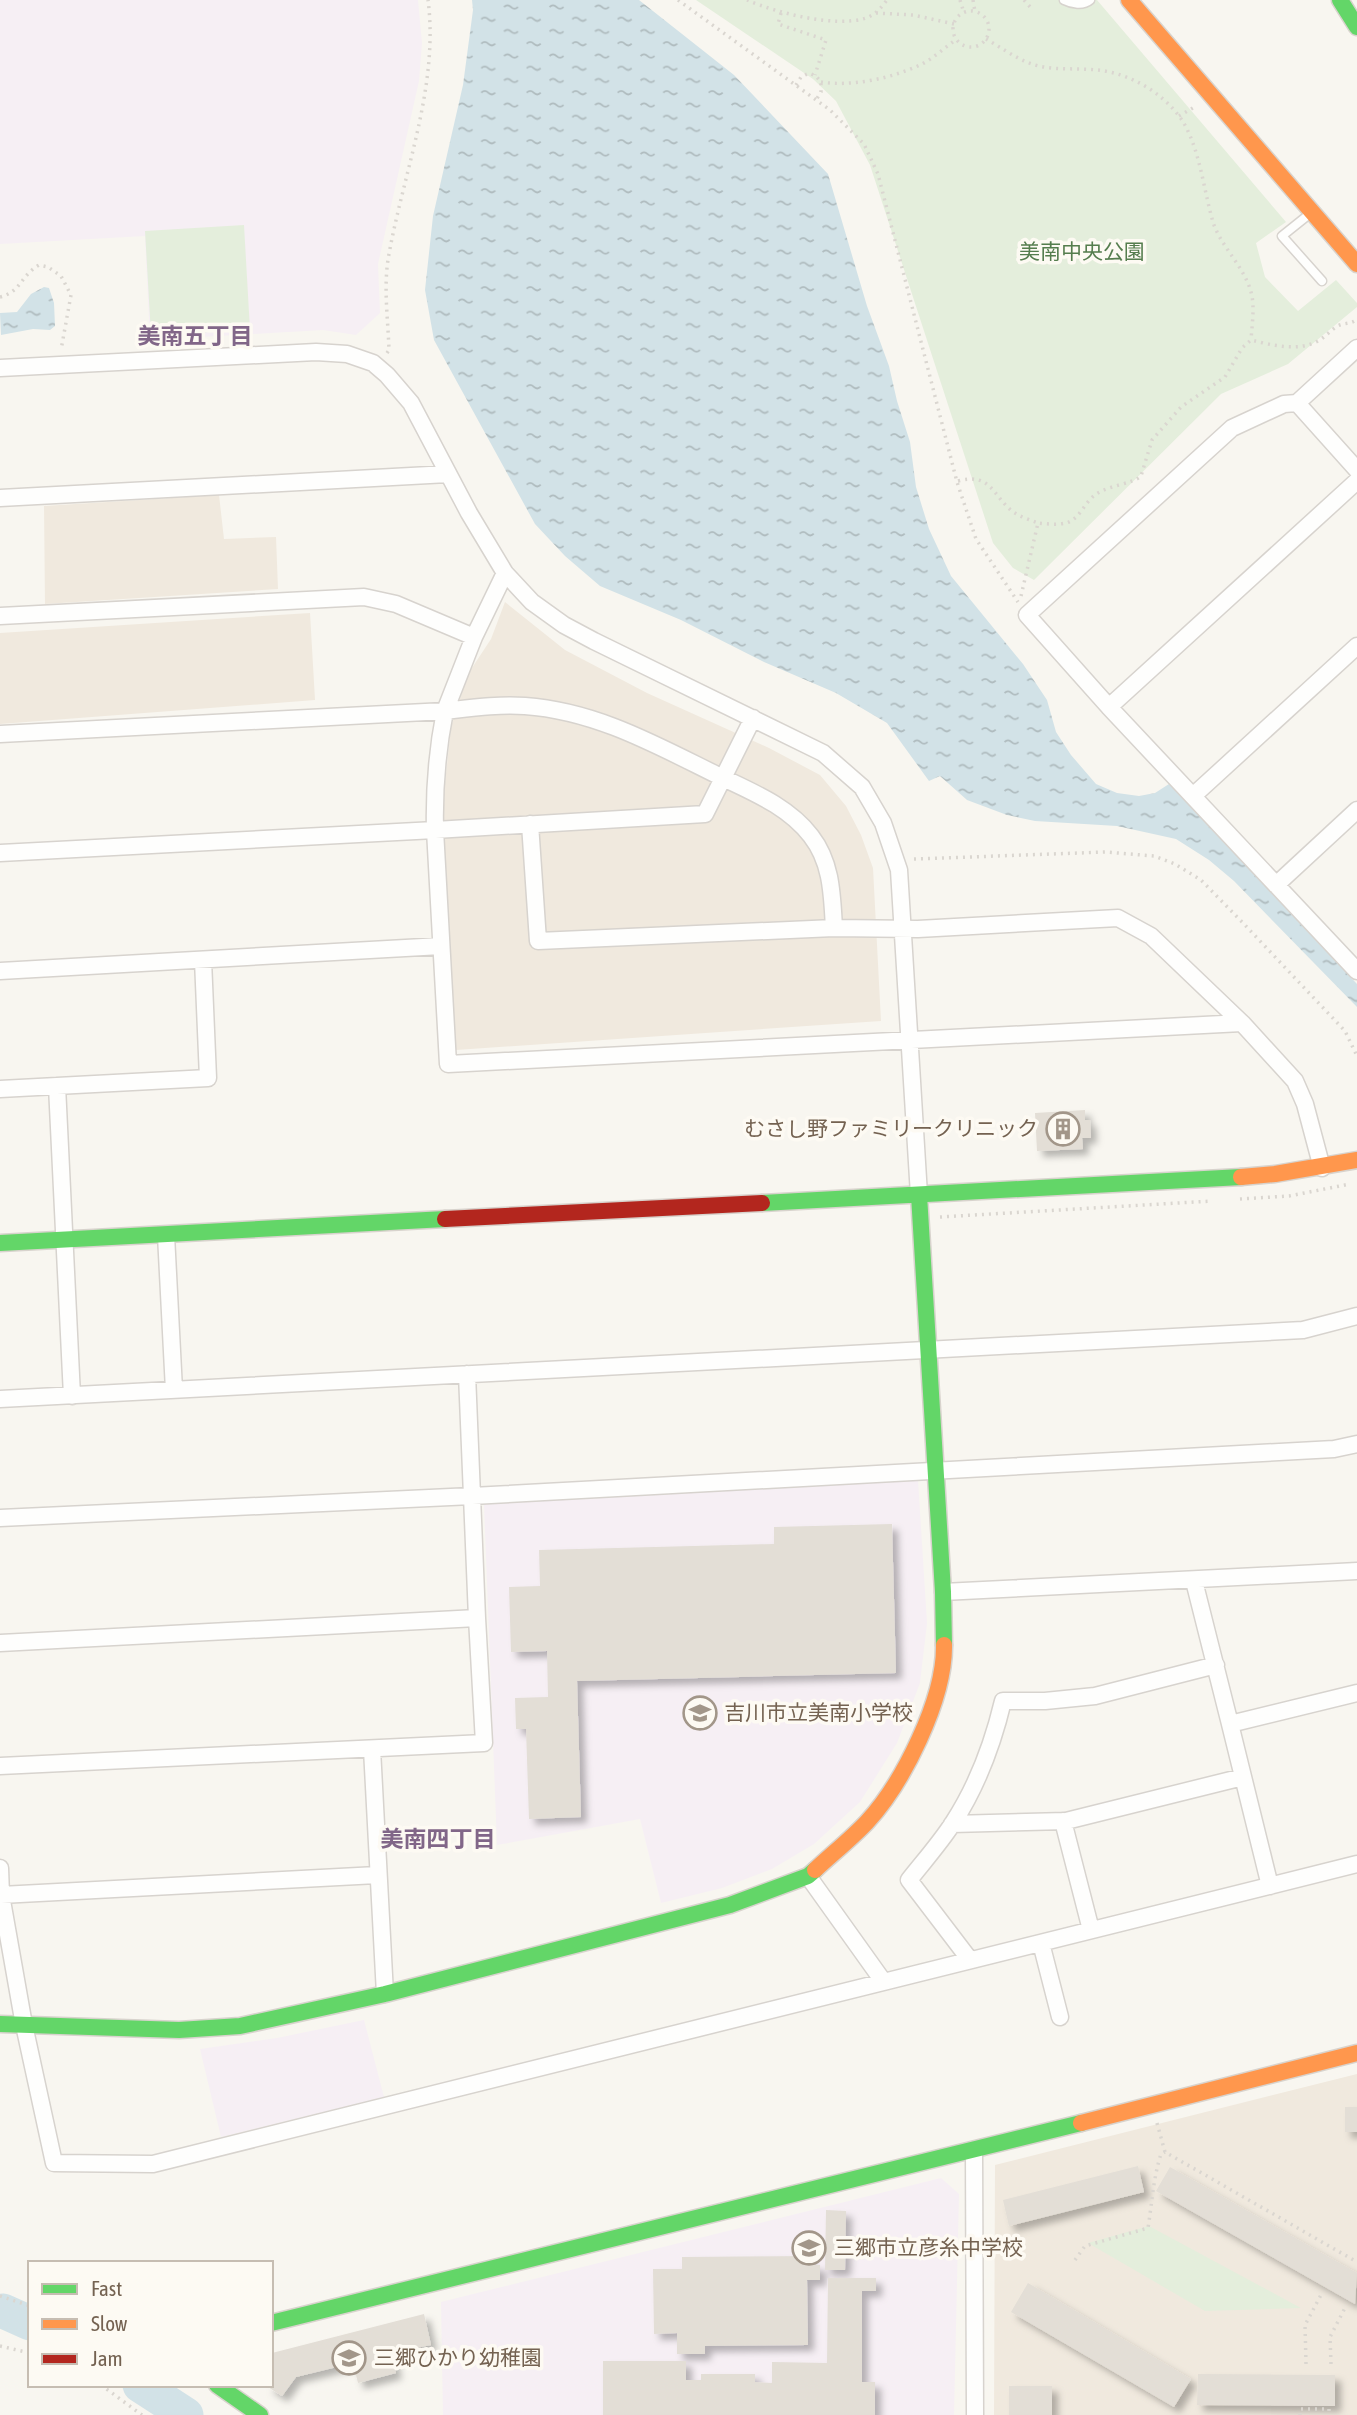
<svg xmlns="http://www.w3.org/2000/svg" width="1357" height="2415" viewBox="0 0 1357 2415" font-family="'Asap Condensed','Noto Sans JP',sans-serif">
<style>
.residential{fill:#f0e9de}
.education{fill:#f6eff4}
.park{fill:#e4eedc}
.water{fill:url(#water-ripples)}
.lines{fill:none;stroke-linecap:round;stroke-linejoin:round}
.river{stroke:#d2e2e7;stroke-width:35}
.building{fill:#e3ded6;filter:url(#shadow)}
.lane-casing{stroke:#d7d3ce;stroke-width:11}
.street-casing{stroke:#d7d3ce;stroke-width:19}
.fast-casing{stroke:#d8d3cd;stroke-width:19}
.slow-casing{stroke:#d8d3cd;stroke-width:19}
.jam-casing{stroke:#d8d3cd;stroke-width:19}
.path{stroke:#dad6d0;stroke-width:3.5;stroke-dasharray:2 5;stroke-linecap:butt}
.lane{stroke:#fefefd;stroke-width:8}
.street{stroke:#fefefd;stroke-width:16}
.fast{stroke:#63d668;stroke-width:16}
.slow{stroke:#ff974d;stroke-width:16}
.jam{stroke:#b3261e;stroke-width:16}
.labels{text-anchor:middle;stroke-width:7;stroke-linejoin:round;paint-order:stroke}
.park-label{font-size:21px;fill:#557d4e;stroke:#fdfaf3}
.poi-label{font-size:21px;fill:#746251;stroke:#fdfaf3;text-anchor:start}
.neighbourhood-label{font-size:23px;font-weight:bold;fill:#816688;stroke:#fdfaf3}
</style>
<defs>
<pattern id="water-ripples" width="26" height="14" patternUnits="userSpaceOnUse" patternTransform="scale(1.75)"><rect width="26" height="14" fill="#d2e2e7"/><path d="M2 4q2-2 4 0t4 0M15 11q2-2 4 0t4 0" fill="none" stroke="#afbbbe"/></pattern>
<filter id="shadow"><feDropShadow dx="6" dy="6" stdDeviation="3.5" flood-color="#0004"/></filter>
</defs>
<rect width="100%" height="100%" fill="#f8f6f0"/>
<path class="residential" d="M219 495 224 539 276 537 278 589 45 604 44 506Z
M505 602 565 650 647 693 769 748 820 775 846 806 861 835 873 868 881 1021 456 1050 440 830 451 727 468 674 491 639Z
M310 613 315 700 0 724V633Z
M1357 2074V2415H994L995 2165Z"/>
<path class="education" d="M0 0H418L422 43 419 81 378 264 380 313 356 335 323 330 150 340 145 236 0 244Z
M918 1480 927 1623 920 1683 897 1743 860 1802 814 1844 772 1869 722 1888 661 1903 640 1819 497 1845 484 1504Z
M364 2020 384 2097 221 2137 200 2049 277 2038Z
M941 2178 959 2194 954 2415H443L441 2302Z"/>
<path class="park" d="M696 0H1097L1286 222 1256 243 1265 277 1298 311 1336 280 1357 303V307L1288 364 1221 394 1034 580 1013 568 993 543 870 165 836 101 813 79Z
M244 225 250 330 151 335 145 231Z
M1149 2226 1301 2308 1205 2311 1088 2243Z"/>
<path class="water" d="M472 0H639L734 75 828 174 867 306 889 366 897 401 910 442 916 487 929 529 951 576 1023 664 1047 700 1056 732 1071 755 1096 784 1117 793 1139 796 1155 793 1169 784 1357 984V1007L1234 881 1209 860 1176 839 1117 826 1035 821 1007 815 967 800 940 776 929 781 887 723 836 693 764 662 681 620 600 586 565 556 535 524 434 340 425 290 433 216 463 85 473 10Z
M44 287 49 288 54 303 55 326 50 330 33 329 1 335 0 313 17 312 31 294Z"/>
<g class="lines">
<path class="river" d="M3 2311 30 2323
M140 2385 186 2415"/>
</g>
<path class="building" d="M1085 1110V1120H1090L1091 1138H1082L1083 1149 1037 1151 1035 1113Z
M892 1524 896 1673 577 1681 581 1817 529 1819 526 1729H516L515 1698 548 1697 547 1651 511 1652 509 1587 540 1586 539 1550 774 1544V1527Z
M1345 2107H1357V2132H1345Z
M1138 2166 1144 2192 1009 2226 1003 2200Z
M1170 2167 1357 2273 1355 2304 1156 2191Z
M826 2210 846 2211 845 2270H825Z
M808 2256V2265H820V2280H807L808 2345 705 2346V2354H677V2333L654 2334 653 2269H682V2257Z
M828 2278H876V2291H862V2382H875V2415H603V2361H686V2380H701V2374H755V2382L772 2383V2362L827 2363Z
M1028 2283 1191 2379 1174 2407 1011 2312Z
M424 2314 431 2345 391 2353 396 2373 358 2383 353 2363 296 2377 282 2396 265 2385H271L272 2353Z
M1198 2374 1335 2375V2406L1197 2405Z
M1009 2386H1052V2415H1009Z"/>
<g class="lines">
<defs>
<path id="lane" d="M1064 0C1072 4 1083 6 1090 0
M1312 212 1282 236 1322 281"/>
<path id="street" d="M1357 348 1297 403 1284 404 1232 428 1027 615 1109 707 1357 971
M0 368 316 352 347 354 373 363 387 375 411 403 469 513 505 573 532 602 564 625 594 641 823 753 862 787 883 823 899 870 919 1195
M1297 403 1357 470
M0 498 448 474
M0 616 364 597 396 604 474 637
M1109 707 1357 481
M753 718 705 814 435 830C434 789 437 751 445 711 471 708 498 704 525 706 596 711 656 745 719 776 752 792 788 806 811 836 832 863 832 895 834 928
M0 734 445 711 474 637 505 573
M1194 795 1357 646
M530 824 538 941 834 928 918 929 1118 918 1151 936 1242 1023 1295 1081 1305 1104 1322 1168
M0 853 435 830 448 1064 1242 1023
M1276 885 1357 810
M0 971 441 946
M57 1086 72 1396
M0 1089 208 1078 203 960
M166 1235 174 1390
M0 1399 1303 1330 1357 1316
M0 1518 472 1496 467 1374
M1194 1581 1230 1724 1357 1693
M943 1592 1357 1571
M477 1618 472 1496 1334 1449 1357 1444
M0 1643 477 1618 484 1743 0 1766
M1230 1724 1270 1886
M372 1749 385 1994
M1063 1821 1091 1930
M952 1824 1066 1821 1243 1777
M0 1868 1 1895 24 2025 54 2163 153 2164 1357 1864
M808 1876 883 1981
M1 1895 377 1875
M1041 1943 1060 2017
M970 1960 909 1880C924 1861 940 1843 953 1823 977 1786 993 1743 1003 1701H1045L1095 1696 1216 1665
M974 2150 975 2415"/>
<path id="fast" d="M1340 0 1357 27
M919 1195 943 1592 944 1645
M762 1203 1241 1177
M0 1243 445 1219
M0 2024 179 2030 240 2026 385 1994 730 1905 808 1876 815 1870
M271 2323 1081 2123
M217 2385 260 2415"/>
<path id="slow" d="M1129 0 1357 264
M1241 1177 1275 1174 1357 1160
M815 1870C832 1854 851 1839 867 1822 903 1783 945 1699 944 1645
M1081 2123 1357 2053"/>
<path id="jam" d="M445 1219 762 1203"/>
</defs>
<use href="#lane" class="lane-casing"/>
<use href="#street" class="street-casing"/>
<use href="#fast" class="fast-casing"/>
<use href="#slow" class="slow-casing"/>
<use href="#jam" class="jam-casing"/>
<path class="path" d="M678 0 830 110 864 144 878 174 957 482 976 539 1018 602
M747 0C777 13 835 28 866 18 875 15 881 8 887 0
M960 0 964 13
M973 0 975 12
M1024 0 1032 9
M953 29a18 18 0 1 1 36 0a18 18 0 1 1-36 0Z
M781 13 778 24 826 40 815 75
M876 13 913 15 954 24
M986 39C1004 49 1023 64 1044 67 1061 70 1079 68 1097 70 1132 73 1171 97 1187 129 1201 158 1204 191 1213 222 1221 247 1244 266 1251 292 1255 306 1252 325 1251 340
M821 82C852 87 892 78 920 65 933 59 945 47 957 39
M796 85 801 77 809 73 816 76 821 82V92L816 100
M1179 116 1196 106
M0 297C21 292 21 275 39 265L48 267 61 276 71 295 61 350
M387 353 389 350C388 318 383 285 389 254 404 171 439 85 428 0
M958 481C991 472 993 496 1012 511 1020 517 1030 520 1038 523
M1021 596 1038 523C1047 524 1058 525 1066 523 1080 519 1084 503 1095 495 1108 485 1133 484 1141 476L1152 440 1181 407 1225 377 1242 348 1251 340C1271 345 1298 352 1318 341 1325 337 1330 331 1336 327 1343 322 1351 325 1357 319
M914 859 1106 852 1154 856 1175 864 1201 880 1243 923 1345 1031 1357 1056
M1240 1199 1289 1196 1350 1184
M940 1217 1212 1201
M1157 2123 1165 2152 1357 2262
M1075 2260 1085 2246 1148 2228C1152 2203 1153 2179 1161 2154L1165 2152
M0 2296 30 2306
M0 2346 30 2353
M1306 2364 1305 2325 1322 2293
M1331 2364 1330 2337 1346 2306
M101 2385 142 2415
M1300 2415V2409H1329V2415"/>
<use href="#lane" class="lane"/>
<use href="#street" class="street"/>
<use href="#fast" class="fast"/>
<use href="#slow" class="slow"/>
<use href="#jam" class="jam"/>
</g>
<defs>
<symbol id="building-ring" viewBox="-11 -11 22 22"><circle r="9.5" fill="#fdfaf3" stroke="#a29689" stroke-width="1.5"/><path d="M-4-6H4V6H1V3H-1V6H-4ZM-2.5-4.3h1.7v1.8h-1.7ZM.8-4.3h1.7v1.8H.8ZM-2.5-1h1.7V.8h-1.7ZM.8-1h1.7V.8H.8Z" fill="#a29689"/></symbol>
<symbol id="school-ring" viewBox="-11 -11 22 22"><circle r="9.5" fill="#fdfaf3" stroke="#a29689" stroke-width="1.5"/><path d="M0-5L7-2L0 1L-7-2ZM-4 1L0 2.5L4 1V4Q0 6-4 4Z" fill="#a29689"/></symbol>
</defs>
<g fill-rule="evenodd">
<use href="#building-ring" x="1044" y="1110" width="38" height="38"/>
<use href="#school-ring" x="681" y="1694" width="38" height="38"/>
<use href="#school-ring" x="790" y="2229" width="38" height="38"/>
<use href="#school-ring" x="330" y="2339" width="38" height="38"/>
</g>
<g class="labels">
<g class="park-label">
<text x="1082" y="259">美南中央公園</text>
</g>
<g class="poi-label">
<text x="1038" y="1136" text-anchor="end">むさし野ファミリークリニック</text>
<text x="724" y="1720">吉川市立美南小学校</text>
<text x="834" y="2255">三郷市立彦糸中学校</text>
<text x="374" y="2365">三郷ひかり幼稚園</text>
</g>
<g class="neighbourhood-label">
<text x="195" y="344">美南五丁目</text>
<text x="438" y="1847">美南四丁目</text>
</g>
</g>
<rect x="28" y="2261" width="245" height="126" fill="#fdfaf3" stroke="#c6bdb2" stroke-width="2"/>
<rect x="42" y="2284" width="35" height="10" fill="#63d668" stroke="#c6bdb2" stroke-width="2"/>
<text x="91" y="2296" font-size="21" fill="#746251">Fast</text>
<rect x="42" y="2319" width="35" height="10" fill="#ff974d" stroke="#c6bdb2" stroke-width="2"/>
<text x="91" y="2331" font-size="21" fill="#746251">Slow</text>
<rect x="42" y="2354" width="35" height="10" fill="#b3261e" stroke="#c6bdb2" stroke-width="2"/>
<text x="91" y="2366" font-size="21" fill="#746251">Jam</text>
</svg>
